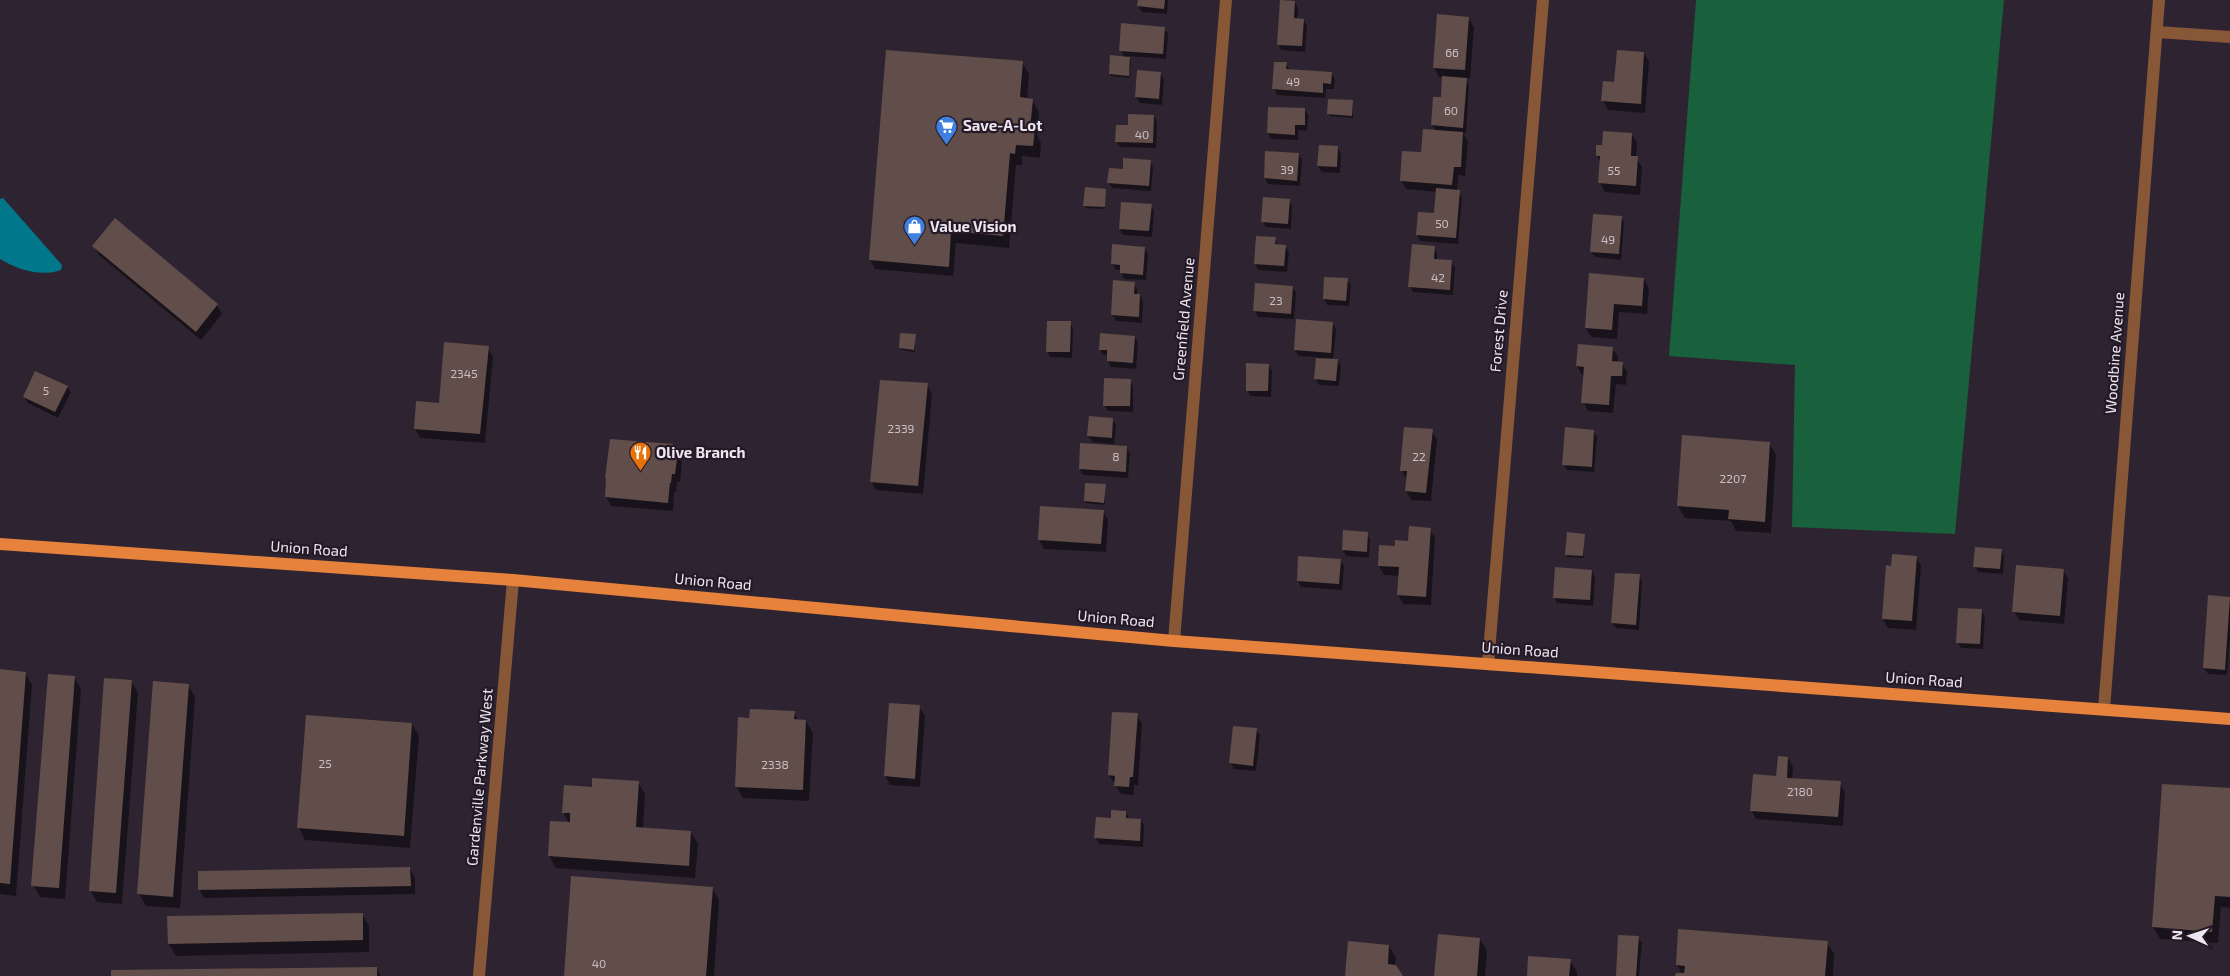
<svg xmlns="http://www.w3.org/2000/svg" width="2230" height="976" viewBox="0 0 2230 976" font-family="'Exo 2',sans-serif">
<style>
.forest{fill:#19603c}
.water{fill:#00778b}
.shadow{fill:#0007}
.building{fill:#614d49}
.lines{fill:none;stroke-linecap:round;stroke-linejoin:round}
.minor{stroke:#885738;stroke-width:12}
.major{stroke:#e7823c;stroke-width:12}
.labels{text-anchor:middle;stroke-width:4.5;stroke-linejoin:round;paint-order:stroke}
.number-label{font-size:12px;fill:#cac0c6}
.poi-label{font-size:15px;font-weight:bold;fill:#ede6ef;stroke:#241a27;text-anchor:start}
.street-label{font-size:15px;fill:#ede6ef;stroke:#241a27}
</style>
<rect width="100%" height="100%" fill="#2e2431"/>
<path class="forest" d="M1696 0H2004L1955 534 1792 527 1795 365 1669 356Z"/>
<path class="water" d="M3 198 62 265 61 270C41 277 18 270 0 259V199Z"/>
<path class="shadow" d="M1139 0H1168L1167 14 1142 12 1138 6Z
M1295 2 1298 8 1297 20H1304L1307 26 1305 52 1281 50 1278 44Z
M1468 18 1474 27 1470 79 1466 78 1469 85 1466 133H1463L1468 142 1465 176 1458 175 1457 191 1462 197 1458 244 1420 241 1417 235 1435 214 1437 192 1406 189 1401 180 1436 131 1432 125 1442 99 1444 77H1439L1434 68Z
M1164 28 1168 34 1166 59 1128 56 1131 61 1129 78 1111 76 1110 74 1125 58 1121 50Z
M1644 53 1649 62 1645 113 1608 110 1603 101 1615 83Z
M1022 62 1029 74 1027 99 1032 100 1039 112 1037 136 1041 143 1040 158 1022 156V165H1016L1009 248 956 243 953 276 875 269 870 260Z
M1286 64 1290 70 1331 73 1335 79 1334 89H1326L1325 98 1277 95 1274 89Z
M1138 71 1160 73 1164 79 1162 105 1140 103 1136 97Z
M1353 102V118L1330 116 1329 113Z
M1305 110 1308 115 1307 131 1298 130V140L1271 139 1268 133Z
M1154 116 1157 122 1156 148 1120 147 1116 141 1129 127Z
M1632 134 1637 143 1636 158 1642 167 1640 195 1605 192 1600 183 1601 163 1597 156 1603 146Z
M1337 147 1341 153 1340 173 1322 172 1318 166Z
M1298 154 1302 160 1300 186 1268 184 1265 178Z
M1150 161 1153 167 1151 191 1112 188 1109 183 1124 170Z
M1105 190V209L1086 208 1084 205Z
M1289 200 1292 206 1291 229 1266 227 1263 222Z
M1151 205 1154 211 1152 237 1123 235 1120 229Z
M1621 217 1624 223 1621 260 1595 257 1591 252Z
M115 220 217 305 222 314 201 340 99 255 94 246Z
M1275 238 1278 246H1285L1289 252 1287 272 1258 270 1255 264Z
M1434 247 1437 253V260L1451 262 1455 267 1453 295 1413 292 1410 287Z
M1145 248 1148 254 1146 280 1124 279 1121 270 1115 269 1112 263Z
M1590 275 1644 279 1649 288 1647 314 1619 312 1617 339 1591 337 1586 328Z
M1347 280 1351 285 1349 306 1327 305 1324 299Z
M1115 282 1134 283 1137 289V295H1140L1143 301 1142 323 1116 321 1112 315Z
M1292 287 1296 293 1294 319 1258 317 1255 311Z
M1070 323 1073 328 1072 358 1050 357 1047 351Z
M1332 323 1336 329 1333 360H1337L1341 366 1339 386 1319 385 1316 379 1317 357 1298 356 1295 350Z
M915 336V352L902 350 900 348Z
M1135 337 1138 343 1136 369 1111 367 1108 361V355H1103L1100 349Z
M1579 346 1612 348 1618 357 1617 363H1622L1627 372 1626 385 1616 384 1613 413 1588 411 1583 402 1585 375H1582L1577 366Z
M488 348 493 357 485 443 420 438 415 429 440 405Z
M1268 365 1272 371 1271 397 1250 396 1247 390Z
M1130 380 1133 386V412L1108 411 1104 405Z
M927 385 932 394 923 494 876 490 871 481Z
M67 387 71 392 58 418 28 403 24 397Z
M1112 420 1116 425 1114 444 1092 442 1088 436Z
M1432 431 1437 440 1431 501 1411 500 1406 491 1407 480 1402 471Z
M1593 431 1597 437 1594 472 1567 470 1563 464Z
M1769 443 1776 455 1771 533 1736 531 1731 521 1685 518 1678 506Z
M672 446 682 461 680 482H677L676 492H674L673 511 611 506 606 497Z
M1126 448 1130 453 1128 478 1083 475 1080 469Z
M1105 486V505L1086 503 1085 501Z
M1103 511 1108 520 1106 552 1044 549 1039 540Z
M1430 529 1435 538 1431 605 1403 604 1398 595 1399 576 1384 575 1379 566 1396 547Z
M1345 532 1367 534 1370 539 1369 558 1346 556 1343 550Z
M1584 535V558L1567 557 1566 555Z
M2001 550 2004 556 2003 574 1978 572 1975 567Z
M1916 557 1921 566 1916 630 1888 628 1883 619 1892 567Z
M1341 561 1344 566 1342 590 1301 587 1298 581Z
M2063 570 2068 579 2064 624 2019 620 2014 611Z
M1592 571 1595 577 1593 606 1557 603 1554 597Z
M1639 576 1642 581 1639 630 1616 628 1612 623Z
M2230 598V640L2227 675 2208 674 2204 668Z
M1981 610 1985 616 1983 649 1961 648 1958 643Z
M0 671 25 673 32 685 16 896 0 894Z
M74 677 81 689 65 899 40 897 33 885Z
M131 681 138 693 122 904 97 902 90 890Z
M188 685 195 697 180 908 146 906 139 894Z
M919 707 925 716 920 787 890 785 885 776Z
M794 713 799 721H806L813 733 809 801 743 798 736 786Z
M1137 715 1142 724 1138 785H1134V795L1121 794 1109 775Z
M412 724 419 736 410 848 305 840 299 828Z
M1256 730 1260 735 1256 771 1234 769 1231 763Z
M1788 758 1793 767 1792 779 1840 783 1845 792 1843 826 1756 819 1751 810 1778 777Z
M638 782 645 794 643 829 691 832 698 844 695 878 556 868 549 856 569 823 563 812 593 788Z
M2230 790V908L2221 907 2218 943 2160 939 2153 927Z
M1126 813 1129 818 1141 820 1144 826 1143 847 1099 844 1096 838 1112 819Z
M410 869 415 878V894L204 898 199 889Z
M712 888 719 900 714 976H565Z
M362 914 369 926V952L176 956 169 944Z
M1638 938 1642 943 1639 976H1617Z
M1480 939 1487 951 1485 976H1436Z
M1827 942 1834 954 1833 976H1677L1682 974 1677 965Z
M1389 946 1396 958 1395 966 1401 976H1347Z
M1570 960 1577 972V976H1528Z
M377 969 381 976H112Z"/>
<path class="building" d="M1138 0H1165L1164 9 1137 6Z
M1280 0 1295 1 1294 18 1304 19 1302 46 1277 45Z
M1437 14 1469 17 1465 70 1433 68Z
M1121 23 1165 27 1163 54 1119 51Z
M886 50 1023 61 1020 97 1033 99 1030 129H1035L1033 146 1016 145 1015 154 1010 153 1003 236 951 231 949 267 869 260Z
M1617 50 1644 52 1641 104 1601 101 1603 81 1614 82Z
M1110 55 1130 57 1129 76 1109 74Z
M1274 62H1287L1286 69 1332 72 1331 84 1323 83V93L1272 89Z
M1137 70 1161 72 1159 99 1135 97Z
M1442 76 1467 78 1463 128 1431 125 1433 97H1441Z
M1328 99 1353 100 1352 116 1327 114Z
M1268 107 1305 108V125H1295V135L1267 133Z
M1128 114 1154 115 1153 143 1115 142 1116 125H1128Z
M1423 129 1463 132 1461 167H1454L1452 185 1400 181 1402 151 1421 152Z
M1603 131 1632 133 1631 156H1638L1636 186 1598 183 1600 156H1596V145H1602Z
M1319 145 1338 146 1337 167 1317 166Z
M1265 151 1299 153 1297 181 1264 178Z
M1123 158 1151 160 1149 186 1107 183 1109 168 1123 169Z
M1085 187 1106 189 1105 207 1083 206Z
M1436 188 1460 190 1456 238 1416 235 1418 212 1434 213Z
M1263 197 1290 199 1288 224 1261 222Z
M1121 202 1152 204 1149 231 1119 229Z
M1593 214 1622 216 1619 254 1590 252Z
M115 218 218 304 196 332 92 246Z
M1256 236 1276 237 1275 244 1286 245 1284 266 1254 264Z
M1112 244 1145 247 1143 275 1120 273V265L1111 264Z
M1412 244 1435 246 1434 259 1452 260 1450 290 1408 287Z
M1589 273 1644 278 1642 306 1614 304 1612 330 1585 328Z
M1324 277 1348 278 1346 301 1323 299Z
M1113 280 1135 282 1134 294H1140L1139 317 1111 315Z
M1255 283 1293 286 1291 314 1253 311Z
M1296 319 1333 322 1331 353 1294 350Z
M1047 321H1071L1070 352H1046Z
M900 333 916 334 914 350 899 348Z
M1100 333 1135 336 1133 363 1107 361V350H1099Z
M444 342 489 346 480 434 414 429 416 401 439 403Z
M1578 344 1613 347 1612 361 1623 362 1622 376H1611L1609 405 1581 403 1584 367 1576 366Z
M1316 358 1338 359 1336 381 1314 379Z
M1246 363 1269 364 1268 391H1246Z
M35 371 68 386 55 412 23 397Z
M1104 378 1131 379 1130 406H1103Z
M880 380 928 383 918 486 870 482Z
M1089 416 1113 418 1112 438 1087 436Z
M1404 427 1433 429 1426 493 1405 491 1407 471H1400Z
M1565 427 1594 430 1592 467 1562 465Z
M1682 435 1770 442 1765 522 1728 519 1729 510 1677 506Z
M610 439 673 444V450L678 451 675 474H672L671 483H670L668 503 605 497 606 478H605Z
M1080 443 1127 446 1126 472 1079 469Z
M1085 483 1106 484 1104 503 1084 501Z
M1040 506 1104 510 1101 544 1038 540Z
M1409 526 1431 528 1426 597 1397 595 1399 567 1378 566 1379 545 1395 546V540L1408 541Z
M1343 530 1368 532 1367 552 1342 550Z
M1567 532 1585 534 1583 556 1565 555Z
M1975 547 2002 549 2000 569 1973 567Z
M1892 554 1917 556 1912 621 1882 619 1886 565 1891 566Z
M1298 556 1341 559 1339 584 1297 581Z
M2016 565 2064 569 2060 616 2012 612Z
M1555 567 1592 570 1590 600 1553 598Z
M1615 573 1640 574 1636 625 1611 623Z
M2208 595 2230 597 2225 670 2203 668Z
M1958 608 1982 609 1980 644 1956 643Z
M0 669 26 672 10 884 0 883Z
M48 674 75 676 59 888 31 886Z
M104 678 132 680 116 893 89 891Z
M153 681 189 684 173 897 137 894Z
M889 703 920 705 915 779 884 776Z
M750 709 795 711 794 719 806 720 803 790 735 787 738 717 749 718Z
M1112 712 1138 713 1133 777H1130L1129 787 1114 786 1115 776 1108 775Z
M306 715 412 723 404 836 297 828Z
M1233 726 1257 728 1253 766 1229 763Z
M1778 756 1788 757 1787 778 1841 781 1838 817 1750 811 1753 774 1776 776Z
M592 778 639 781 636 827 691 831 689 866 548 856 550 821 570 822V813H562L564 785 592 787Z
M2162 784 2230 788V897L2215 896 2212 932 2152 927Z
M1111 810 1126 811V818L1141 819 1140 841 1094 838 1096 817 1111 818Z
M410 867 411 886 198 890V871Z
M571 876 713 887 706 976H564Z
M363 913V940L168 944 167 916Z
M1678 929 1828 941 1825 976H1675L1676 973H1684L1685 966 1676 965Z
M1438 934 1480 938 1477 976H1434Z
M1618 935 1639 936 1636 976H1616Z
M1348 941 1389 945 1388 964 1396 965 1403 976H1345Z
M1528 956 1571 959 1569 976H1527Z
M377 967V976H111V970Z"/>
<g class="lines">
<path class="minor" d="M2158 32 2230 37
M1174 641 1226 0
M1488 664 1543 0
M2104 709 2159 0
M479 976 513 580"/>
<path class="major" d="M0 544 513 580 1174 641 2230 719"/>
</g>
<defs>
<symbol id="supermarket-pin" viewBox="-11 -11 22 30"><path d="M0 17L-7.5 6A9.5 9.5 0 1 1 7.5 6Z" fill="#3f7fe0" stroke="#241a27"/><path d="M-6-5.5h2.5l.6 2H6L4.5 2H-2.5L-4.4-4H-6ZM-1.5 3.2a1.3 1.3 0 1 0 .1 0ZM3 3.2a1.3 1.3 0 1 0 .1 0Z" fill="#fff"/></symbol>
<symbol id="shop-pin" viewBox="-11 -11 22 30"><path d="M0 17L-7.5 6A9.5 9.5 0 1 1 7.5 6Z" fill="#3f7fe0" stroke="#241a27"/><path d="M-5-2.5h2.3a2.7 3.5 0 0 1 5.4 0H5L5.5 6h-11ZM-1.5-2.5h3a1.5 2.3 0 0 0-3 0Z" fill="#fff"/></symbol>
<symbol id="restaurant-pin" viewBox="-11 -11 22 30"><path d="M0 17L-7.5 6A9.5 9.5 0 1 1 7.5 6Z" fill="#e8710a" stroke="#241a27"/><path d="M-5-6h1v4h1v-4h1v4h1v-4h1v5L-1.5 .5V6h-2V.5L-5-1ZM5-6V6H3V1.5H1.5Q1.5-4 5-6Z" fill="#fff"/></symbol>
</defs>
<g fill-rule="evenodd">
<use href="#supermarket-pin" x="934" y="114" width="25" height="34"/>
<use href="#shop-pin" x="902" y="214" width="25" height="34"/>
<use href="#restaurant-pin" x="628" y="440" width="25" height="34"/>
</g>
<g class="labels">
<g class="number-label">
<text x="1452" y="57">66</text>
<text x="1293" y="86">49</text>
<text x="1451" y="115">60</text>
<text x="1142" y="139">40</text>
<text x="1287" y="174">39</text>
<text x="1614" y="175">55</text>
<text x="1442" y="228">50</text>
<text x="1608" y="244">49</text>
<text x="1438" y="282">42</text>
<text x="1276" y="305">23</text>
<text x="464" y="378">2345</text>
<text x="46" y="395">5</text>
<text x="901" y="433">2339</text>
<text x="1116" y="461">8</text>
<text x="1419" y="461">22</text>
<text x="1733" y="483">2207</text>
<text x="325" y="768">25</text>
<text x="775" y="769">2338</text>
<text x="1800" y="796">2180</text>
<text x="599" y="968">40</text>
</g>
<g class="poi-label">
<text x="963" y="131">Save-A-Lot</text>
<text x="930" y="232">Value Vision</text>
<text x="656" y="458">Olive Branch</text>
</g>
<g class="street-label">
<text transform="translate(1184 319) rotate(-85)" y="5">Greenfield Avenue</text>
<text transform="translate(1499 331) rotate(-85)" y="5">Forest Drive</text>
<text transform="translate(2115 353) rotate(-86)" y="5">Woodbine Avenue</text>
<text transform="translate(309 549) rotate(4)" y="5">Union Road</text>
<text transform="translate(713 582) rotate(5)" y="5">Union Road</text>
<text transform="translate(1116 619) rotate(5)" y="5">Union Road</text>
<text transform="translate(1520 650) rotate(4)" y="5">Union Road</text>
<text transform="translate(1924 680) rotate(4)" y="5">Union Road</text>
<text transform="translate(480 777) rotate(-85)" y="5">Gardenville Parkway West</text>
</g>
</g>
<g transform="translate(2190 936) rotate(273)" stroke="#241a27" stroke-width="4" paint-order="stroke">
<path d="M0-4L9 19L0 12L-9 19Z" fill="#ede6ef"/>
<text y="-8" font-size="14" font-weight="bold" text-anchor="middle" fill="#ede6ef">N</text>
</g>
</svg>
